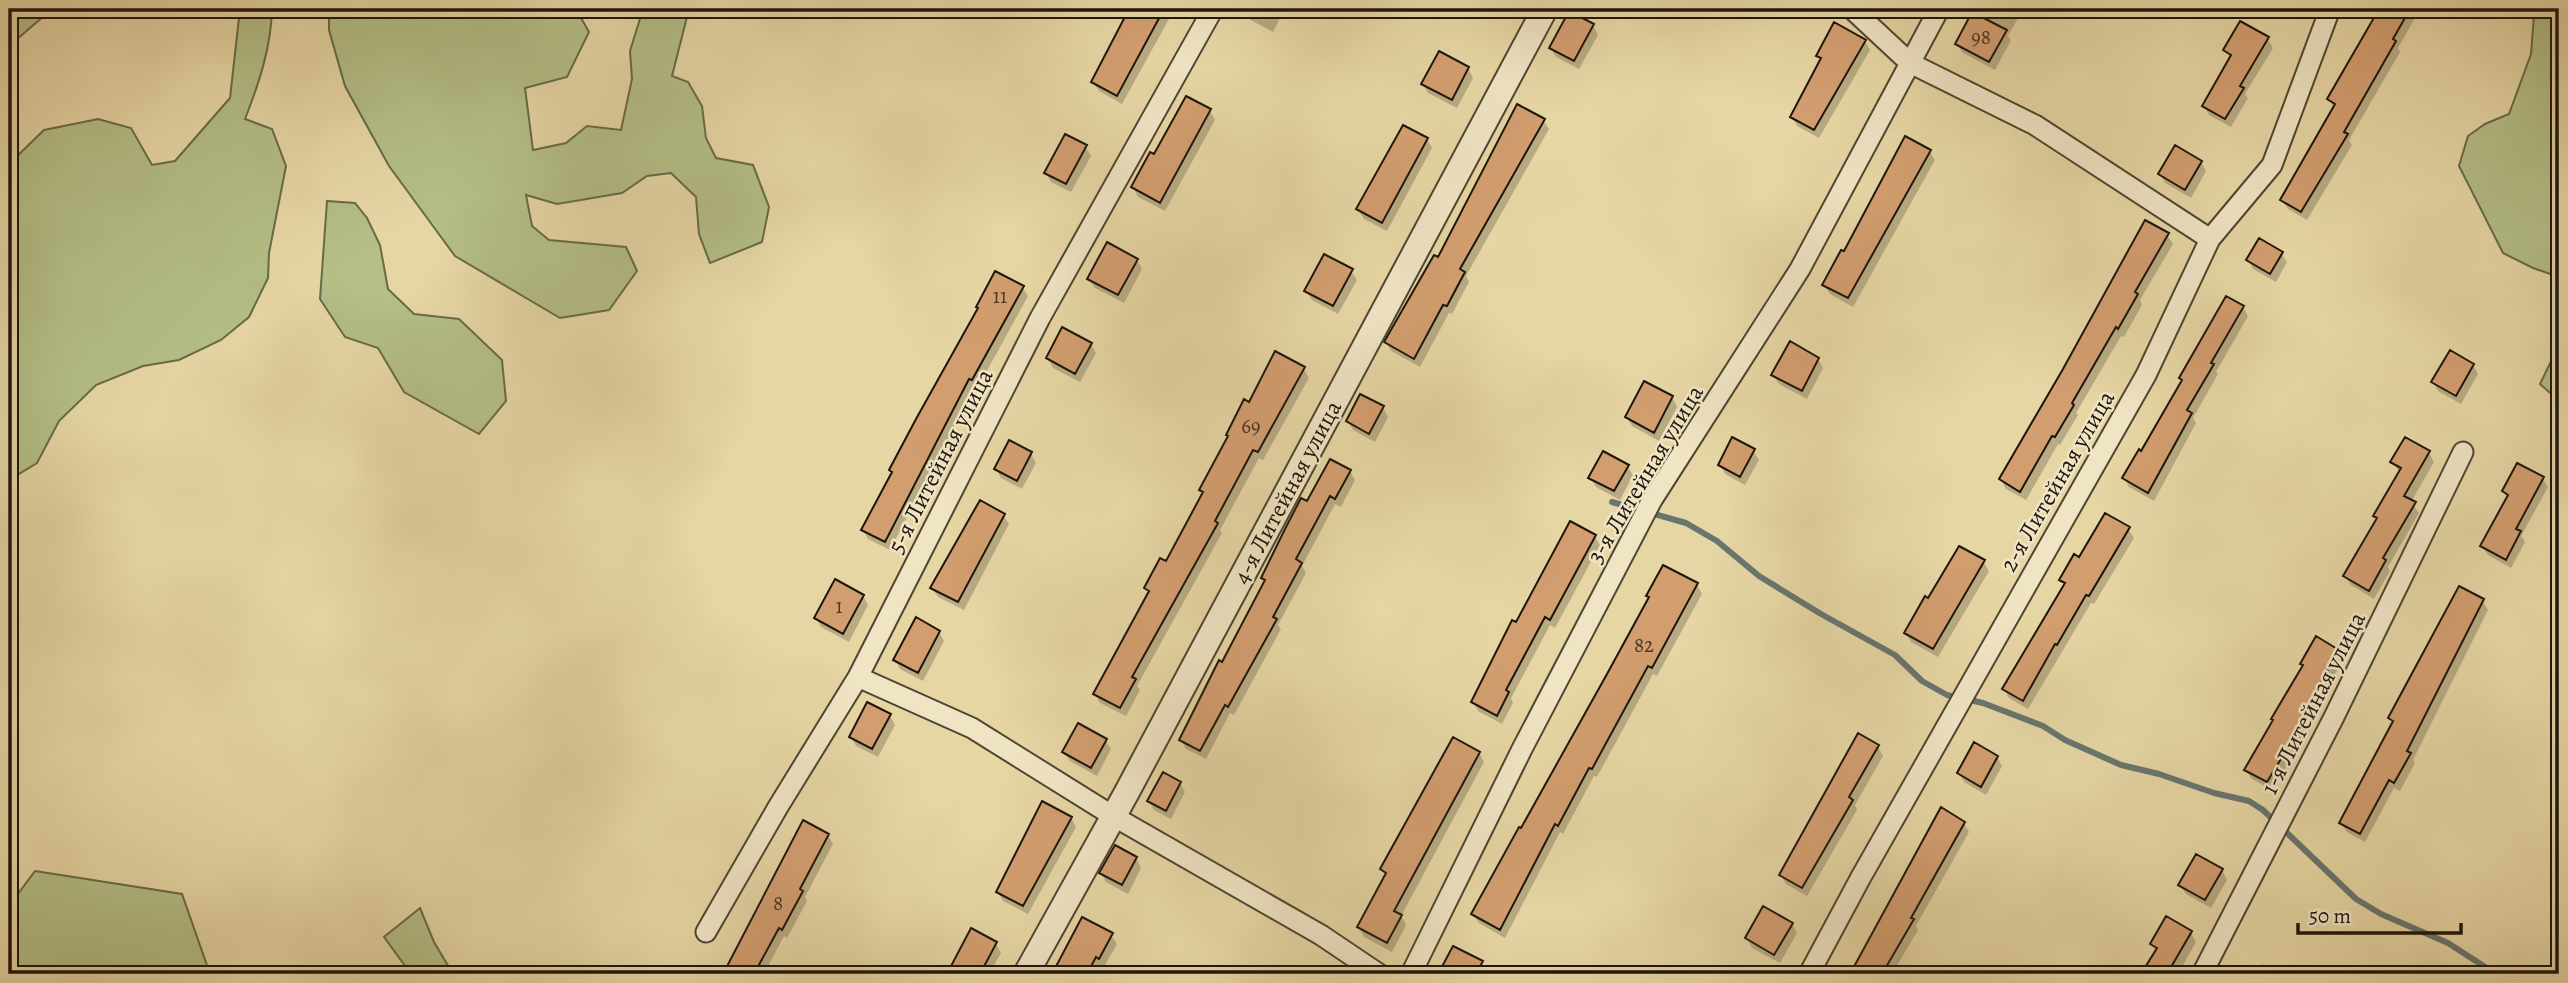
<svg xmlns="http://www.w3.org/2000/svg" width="2568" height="983" viewBox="0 0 2568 983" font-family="Alegreya,serif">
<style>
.green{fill:#b4be86;stroke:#686a48;stroke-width:2}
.shadow{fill:#0003}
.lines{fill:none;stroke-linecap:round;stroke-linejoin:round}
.stream{stroke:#68766f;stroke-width:6}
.building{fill:#d29e70;stroke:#1d150b;stroke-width:2}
.minor-casing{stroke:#4f4531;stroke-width:23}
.tertiary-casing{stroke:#4f4531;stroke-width:28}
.minor{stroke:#efe4c4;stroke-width:19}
.tertiary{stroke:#efe4c4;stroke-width:24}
.labels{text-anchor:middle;stroke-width:5;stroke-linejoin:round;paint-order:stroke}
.number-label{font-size:21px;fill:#4a3724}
.street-label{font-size:24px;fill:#1d150b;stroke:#efe4c4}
</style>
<rect width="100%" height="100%" fill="#e6d6a4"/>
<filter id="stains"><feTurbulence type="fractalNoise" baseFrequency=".00286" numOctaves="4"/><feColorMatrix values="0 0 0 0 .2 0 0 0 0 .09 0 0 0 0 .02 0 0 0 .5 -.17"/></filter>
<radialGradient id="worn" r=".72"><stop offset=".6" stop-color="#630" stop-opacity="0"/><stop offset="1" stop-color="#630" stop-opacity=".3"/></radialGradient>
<path class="green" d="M9 9H52L9 46Z
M240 9H272C271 48 259 83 245 119L272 129 286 166 269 253 268 278 249 317 221 340 179 360 143 366 96 385 59 421 37 463 9 480V164L44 130 98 119 131 128 152 165 175 161 230 98Z
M329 9H576L589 32 567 77 525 88 533 150 566 143 587 126 621 130 632 79 630 51 643 9H689L672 76 688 82 702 106 706 138 716 158 753 165 769 207 762 242 710 263 699 234 696 197 671 173 647 176 622 193 557 204 526 195 532 226 549 240 626 247 637 271 609 310 560 318 455 256 389 166 345 86 329 30Z
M2536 9H2559V277L2533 268 2503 253 2459 166 2468 136 2485 124 2509 114 2531 54 2534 15Z
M327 201 355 203 367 218 380 245 388 289 414 314 459 319 502 360 506 401 479 434 404 392 378 348 345 337 320 299Z
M2559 345V401L2540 384Z
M35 871 182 894 210 974H9V906Z
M420 908 434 942 453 974H411L384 937Z"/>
<path class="shadow" d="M1131 9H1162L1169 19 1122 104 1099 91 1093 82Z
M1241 9H1285L1273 32 1247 18Z
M1882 9H1897L1894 15Z
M1976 9H2023L2008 36 2011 40 1995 70 1963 53 1957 44Z
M2381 9H2420L2398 48 2400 52 2349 140 2352 145 2307 220 2288 209 2282 200 2334 108 2329 99Z
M1593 25 1598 35 1579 69 1556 57 1551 48Z
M2267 38 2273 48 2245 94 2248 98 2231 127 2209 115 2204 106 2231 59 2225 50Z
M1865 41 1870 50 1819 138 1797 126 1792 117 1821 61 1818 55Z
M1468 68 1473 78 1457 108 1428 93 1423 84Z
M1210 111 1215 120 1165 211 1138 197 1133 187 1155 157Z
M1543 120 1549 129 1466 276 1469 282 1452 314 1449 313 1420 367 1391 351 1386 342 1438 259Z
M1427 139 1432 148 1387 231 1364 219 1358 209Z
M1085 146 1091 156 1071 192 1051 182 1046 173Z
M1929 151 1935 160 1853 307 1830 294 1824 285 1845 254Z
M2201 162 2206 171 2191 198 2165 183 2160 174Z
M2167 235 2173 244 2140 300 2142 305 2124 337 2121 336 2076 413 2078 415 2060 445 2058 444 2026 500 2006 489 2001 479 2065 370Z
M2281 253 2287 262 2276 282 2253 269 2248 260Z
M1137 260 1142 269 1124 303 1095 288 1089 279Z
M1351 271 1357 280 1338 314 1312 300 1306 291Z
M1022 287 1028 296 977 389 975 387 890 550 868 539 863 530 893 473 891 470Z
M2243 307 2248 316 2216 372 2218 374 2193 418 2196 423 2154 501 2129 487 2124 478Z
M1091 344 1096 353 1080 382 1053 368 1048 358Z
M1818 359 1823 368 1807 399 1779 384 1773 375Z
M2473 365 2478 374 2461 404 2438 391 2433 382Z
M1304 369 1309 378 1263 460 1259 458 1220 530 1222 533 1137 686 1140 690 1126 716 1100 703 1095 694 1149 594 1146 588 1167 563 1204 494 1201 490 1249 404Z
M1672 397 1677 407 1659 441 1632 426 1627 417Z
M1383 408 1388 417 1375 442 1353 430 1348 421Z
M1753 451 1759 460 1745 485 1725 474 1720 465Z
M2429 453 2434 462 2411 502 2419 513 2388 567 2390 571 2374 599 2351 585 2345 576 2378 520 2375 516 2400 473 2392 462Z
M1031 454 1036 463 1022 489 1001 478 996 469Z
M1627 466 1633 475 1620 500 1596 487 1590 477Z
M1350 471 1355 480 1341 507 1335 504 1302 566 1306 573 1278 625 1281 629 1234 715 1230 713 1206 759 1186 749 1181 740 1265 582 1263 578 1308 504Z
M2542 478 2548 487 2521 536 2525 542 2511 568 2488 555 2482 546 2508 499 2504 491Z
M1003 515 1009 524 964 610 938 597 932 588Z
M2128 529 2134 538 2094 604 2091 603 2028 709 2009 698 2004 689 2065 586 2061 580 2080 559Z
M1594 536 1600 545 1555 628 1550 625 1511 698 1513 703 1502 724 1478 711 1473 702 1517 624Z
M1983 561 1989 571 1938 657 1911 642 1906 633Z
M1697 585 1702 594 1657 676 1653 674 1597 777 1594 776 1563 834 1560 832 1505 938 1479 923 1473 914 1650 599 1648 596Z
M863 596 868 605 849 642 821 627 816 618Z
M2482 600 2488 610 2413 760 2415 763 2400 791 2394 788 2365 842 2347 832 2341 823 2393 724 2390 718Z
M939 632 944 641 923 681 900 669 895 660Z
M2338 651 2343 660 2314 712 2317 716 2272 790 2252 779 2246 770 2304 666 2302 664Z
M890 716 895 725 878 757 856 746 851 737Z
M1105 740 1111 749 1097 776 1070 761 1064 752Z
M1878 747 1883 756 1855 805 1857 810 1807 896 1786 884 1781 875Z
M1479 753 1484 762 1401 916 1406 925 1392 952 1364 937 1359 927 1386 876 1382 869Z
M1997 757 2002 766 1986 795 1964 782 1959 773Z
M1180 783 1185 792 1171 819 1154 810 1149 801Z
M1941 810 1964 823 1969 832 1916 926 1918 930 1892 974H1852Z
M1071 818 1076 827 1028 914 1003 901 998 892Z
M828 835 833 844 805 897 807 901 787 938 784 936 764 974H724L756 916Z
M1136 858 1141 868 1128 894 1106 882 1101 873Z
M2222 870 2227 880 2211 908 2186 894 2180 885Z
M1083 920 1111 935 1117 944 1104 967 1101 965 1097 974H1054Z
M1792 924 1797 933 1780 963 1752 948 1747 938Z
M972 931 996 944 1001 953 989 974H948Z
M2191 933 2196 942 2178 974H2143L2156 951 2152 944Z
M1454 948 1481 963 1487 972 1485 974H1440Z
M2262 964 2281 974H2257Z"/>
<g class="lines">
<path class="stream" d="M1612 502 1686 523 1717 541 1759 576 1821 614 1895 655 1922 681 1947 695 1983 703 2043 726 2065 740 2121 765 2159 774 2214 793 2249 801 2263 810 2356 899 2381 914 2448 943 2496 974"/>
</g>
<path class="building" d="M1129 9H1164L1117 96 1091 82Z
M2379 9H2410L2393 39 2396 41 2344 132 2348 134 2301 212 2280 200 2335 104 2327 99Z
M1569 11 1594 24 1574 61 1549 48Z
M1972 12 2007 30 1989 62 1955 44Z
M2240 21 2269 37 2240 86 2244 88 2225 119 2202 106 2231 55 2223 50Z
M1834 22 1866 40 1814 130 1790 117 1821 58 1816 56Z
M1439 51 1469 67 1452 100 1421 84Z
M1186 96 1211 109 1160 203 1131 187 1150 152 1154 154Z
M1517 104 1545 119 1460 269 1465 272 1447 306 1443 305 1414 359 1384 342 1434 255 1438 257Z
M1403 125 1428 138 1382 223 1356 209Z
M1065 134 1087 145 1066 184 1044 173Z
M1905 136 1931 150 1848 298 1822 285 1841 250 1844 251Z
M2175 145 2202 161 2185 190 2158 174Z
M2145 220 2169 233 2135 292 2138 294 2118 329 2116 327 2072 403 2074 405 2055 437 2052 436 2020 492 1999 479 2063 369Z
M2259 238 2283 252 2270 274 2246 260Z
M1107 242 1138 259 1118 295 1087 279Z
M1324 254 1353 269 1333 306 1304 291Z
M995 271 1024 286 972 380 969 379 885 542 861 530 892 472 889 470 916 419 978 308 976 307Z
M2226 296 2244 306 2211 363 2214 364 2187 410 2192 413 2148 493 2122 478 2139 449 2141 451 2182 380 2179 378Z
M1062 327 1092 343 1075 374 1046 358Z
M1790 341 1819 358 1802 391 1771 375Z
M2450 350 2474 364 2456 396 2431 382Z
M1275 351 1305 367 1258 452 1253 450 1215 521 1218 523 1132 677 1136 679 1120 708 1093 694 1149 591 1144 588 1160 558 1166 561 1203 492 1199 490 1228 436 1226 435 1244 399 1249 402Z
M1644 381 1673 396 1654 433 1625 417Z
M1360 394 1384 406 1369 434 1346 421Z
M1732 437 1755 449 1740 477 1718 465Z
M2405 437 2430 451 2404 496 2416 502 2383 558 2386 560 2369 591 2343 576 2377 518 2373 516 2401 468 2390 462Z
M1009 440 1032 452 1017 481 994 469Z
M1603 451 1629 465 1614 491 1588 478Z
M1330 459 1351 470 1335 499 1330 496 1296 559 1302 563 1273 617 1277 619 1228 707 1225 705 1200 751 1179 740 1219 660 1222 662 1265 580 1261 578 1285 529 1301 498 1307 501Z
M2517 463 2544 477 2516 529 2521 531 2506 560 2480 546 2508 495 2502 491Z
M980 500 1005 514 958 602 930 588Z
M2105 513 2130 527 2089 596 2086 595 2057 645 2055 644 2023 701 2002 689 2065 583 2059 580 2074 554 2079 557Z
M1570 521 1596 535 1550 620 1545 617 1506 690 1509 692 1497 716 1471 702 1512 620 1516 622Z
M1959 546 1985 560 1933 649 1904 633 1925 596 1928 598Z
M1663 565 1698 583 1652 668 1648 666 1592 769 1589 768 1558 826 1555 824 1500 930 1471 914 1519 827 1521 828 1607 674 1649 597 1646 596Z
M835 579 864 595 843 634 814 618Z
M2459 586 2484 599 2407 751 2411 753 2394 783 2389 780 2360 834 2339 823 2393 721 2388 718Z
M916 617 940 631 918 673 893 660Z
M2316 636 2339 650 2309 704 2313 706 2267 782 2244 770 2273 720 2271 719 2303 665 2300 664Z
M867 702 891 714 872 749 849 737Z
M1078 723 1107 739 1091 768 1062 752Z
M1858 733 1879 745 1849 797 1853 800 1802 888 1779 875Z
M1453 737 1480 752 1394 911 1402 915 1387 943 1357 927 1386 873 1380 869Z
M1974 742 1998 756 1981 787 1957 773Z
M1163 772 1181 782 1166 811 1147 801Z
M1042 801 1072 817 1023 906 996 892Z
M1941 807 1965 822 1911 918 1914 919 1882 974H1850Z
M803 820 829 834 800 889 803 891 782 930 779 928 754 974H723Z
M1115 845 1137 857 1122 885 1099 873Z
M2196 854 2223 869 2205 900 2178 885Z
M1763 906 1793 923 1774 955 1745 938Z
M2166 916 2192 931 2167 974H2141L2157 948 2150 944Z
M1082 917 1113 933 1099 959 1096 957 1087 974H1052Z
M971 928 997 942 980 974H965L951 966Z
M1453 946 1483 961 1476 974H1438Z"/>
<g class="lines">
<defs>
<path id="minor" d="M1852 9 1910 63 2035 125 2210 239
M858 677 972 728 1113 816 1321 935 1379 974
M706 932 778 807 858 677 1040 318 1213 9
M1411 974 1522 749 1652 500 1800 269 1939 9
M1809 974 1861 877 2146 375 2210 239 2272 165 2330 9
M2202 974 2334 717 2463 452"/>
<path id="tertiary" d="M1026 974 1127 792 1545 9"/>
</defs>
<use href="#minor" class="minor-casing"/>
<use href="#tertiary" class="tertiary-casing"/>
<use href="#minor" class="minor"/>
<use href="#tertiary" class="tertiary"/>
</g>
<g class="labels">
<g class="number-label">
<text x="1981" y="44">98</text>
<text x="1000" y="303">11</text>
<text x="1251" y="433">69</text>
<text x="839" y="613">1</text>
<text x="1644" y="652">82</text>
<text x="778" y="910">8</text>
</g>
<g class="street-label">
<text transform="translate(940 461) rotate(-63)" y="8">5-я Литейная улица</text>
<text transform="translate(1645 474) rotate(-59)" y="8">3-я Литейная улица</text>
<text transform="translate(2057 481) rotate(-60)" y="8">2-я Литейная улица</text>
<text transform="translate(1287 492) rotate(-62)" y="8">4-я Литейная улица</text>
<text transform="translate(2313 703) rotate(-63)" y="8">1-я Литейная улица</text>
</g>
</g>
<rect width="2568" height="983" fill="none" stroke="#e6d6a4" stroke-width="35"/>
<rect x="10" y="10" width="2547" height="962" fill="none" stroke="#1d150b" stroke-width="3.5"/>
<rect x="18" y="18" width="2533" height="948" fill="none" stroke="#1d150b" stroke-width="2"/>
<path d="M2298 923v10h163v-10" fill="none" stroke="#1d150b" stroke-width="3.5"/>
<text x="2309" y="923" font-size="21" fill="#1d150b" stroke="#efe4c4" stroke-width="5" paint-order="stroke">50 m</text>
<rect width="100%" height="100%" filter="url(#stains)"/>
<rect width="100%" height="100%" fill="url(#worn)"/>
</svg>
